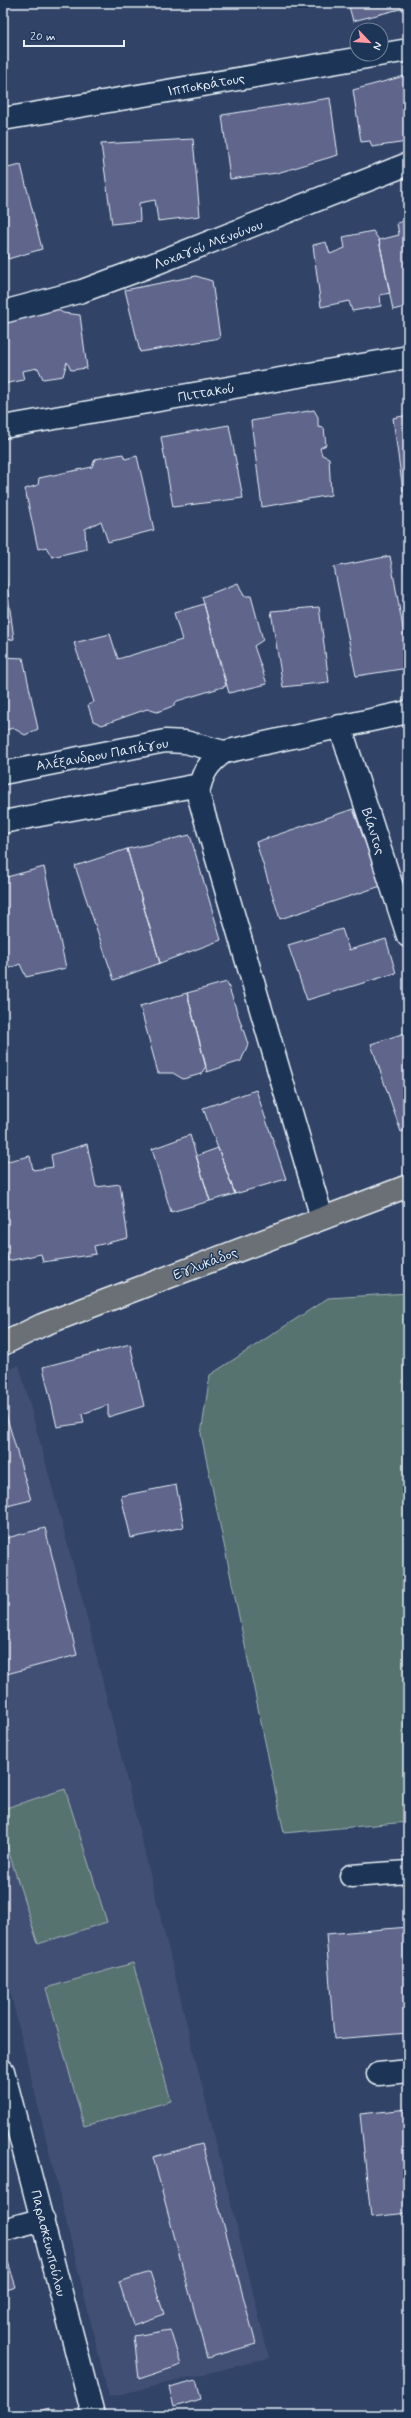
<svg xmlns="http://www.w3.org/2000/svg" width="411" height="2418" viewBox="0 0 411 2418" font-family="Mynerve,sans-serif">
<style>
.built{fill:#425075}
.green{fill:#577370;stroke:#a0b2b4}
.building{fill:#5f658b;stroke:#e8f1f8}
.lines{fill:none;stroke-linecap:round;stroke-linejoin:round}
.minor-casing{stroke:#e8f1f8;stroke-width:25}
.major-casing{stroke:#e8f1f8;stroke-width:25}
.minor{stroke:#1d3557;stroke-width:22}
.major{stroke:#6b6f75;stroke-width:22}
.labels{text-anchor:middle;stroke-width:3;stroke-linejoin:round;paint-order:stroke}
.street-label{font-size:14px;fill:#e8f1f8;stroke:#1d3557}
</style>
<rect width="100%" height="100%" fill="#314367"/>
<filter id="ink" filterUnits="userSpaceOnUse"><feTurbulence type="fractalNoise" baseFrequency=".025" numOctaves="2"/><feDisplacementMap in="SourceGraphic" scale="8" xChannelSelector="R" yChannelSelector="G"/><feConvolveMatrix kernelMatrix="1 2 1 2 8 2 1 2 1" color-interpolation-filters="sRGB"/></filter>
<g filter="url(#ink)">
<path class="built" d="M19 1365 81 1594 269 2358 109 2397 3 1962V1373Z"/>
<path class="green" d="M408 1293V1822L284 1833 201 1434 210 1375 328 1298Z
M65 1789 107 1922 38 1944 3 1834V1809Z
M133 1963 171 2101 84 2126 46 1988Z"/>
<path class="building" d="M348 3H408V7L353 21Z
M408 75 407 142 372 147 370 141 361 142 353 90Z
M330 98 338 155 277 173 230 179 222 115Z
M193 139 200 216 158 221 155 200 139 203 140 221 112 224 101 144Z
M21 165 42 249 8 259 3 241V169Z
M408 220V306L393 310 379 240 399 235 397 223Z
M373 231 379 240 390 293 380 295 381 306 352 311 349 301 321 307 313 245 326 242 330 254 345 248 343 237Z
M196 276 212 281 220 338 140 352 125 290Z
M54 307 63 313 80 315 87 368 71 370 67 362 63 376 43 379 38 368 22 371 24 380 3 384V316H34V311Z
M314 410 318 417V427L324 428 326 445 320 448 322 455 329 458 331 495 262 507 251 421Z
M408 415V491H403L393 418Z
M229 425 243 498 173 507 161 437Z
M123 454 125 459 137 456 154 530 108 542 101 521 85 529 86 549 52 557 46 547 38 549 25 489 38 485 39 478 92 467 95 459Z
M390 556 408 656V668L356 676 334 567Z
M408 564V586L404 566Z
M5 572 14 639 3 640V573Z
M238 583 244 596H251L263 640 254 646 267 684 229 693 202 597Z
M204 604 226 686 177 701 173 706 157 712 147 709 102 725 93 721 88 705 94 702 74 643 110 634 118 659 182 640 174 613Z
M319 607 329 682 283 687 271 611Z
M3 656V657L23 658 38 729 25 735 13 728 3 731Z
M353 809 381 886 280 919 256 842Z
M190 835 221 940 160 963 127 849Z
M127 849 160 963 114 980 75 866Z
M44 867 66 968 26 977 20 964 3 971V878Z
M342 929 349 950 386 939 396 973 307 1000 288 945Z
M227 982 248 1044 241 1061 207 1072 187 993Z
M187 993 206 1066 201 1074 183 1079 173 1073H158L140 1006Z
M408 1032V1129L401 1132 371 1044Z
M256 1090 286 1179 235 1194 203 1108Z
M190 1135 210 1201 171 1212 152 1149Z
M87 1144 96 1187 120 1184 128 1238 94 1246 96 1254 43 1262 41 1254 8 1261 3 1239V1162L30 1156 33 1170 53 1167 51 1155Z
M218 1148 235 1194 210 1201 196 1156Z
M130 1344 144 1406 108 1417V1405L82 1414 84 1423 57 1427 43 1367Z
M3 1411H5L31 1500 3 1507Z
M176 1485 184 1527 131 1538 121 1496Z
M45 1528 77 1655 3 1675V1539Z
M408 1927V2033L334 2039 326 1934Z
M408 2109V2213L371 2217 360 2114Z
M202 2144 256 2344 207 2358 153 2157Z
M8 2262 16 2287 3 2291V2264Z
M150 2272 164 2314 133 2325 119 2282Z
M170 2330 181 2365 139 2379 134 2336Z
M196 2380 201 2399 174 2407 169 2387Z
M48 2408 50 2415H30Z"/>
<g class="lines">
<defs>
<path id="minor" d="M3 119 408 50
M3 312 82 291 144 268 408 164
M3 427 408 357
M340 726 408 936
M3 773 165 741 185 742 224 752
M3 822 199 785
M322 1218 198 794C201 775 208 763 224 752L408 712
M351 1876 408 1872
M3 2071 93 2415
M378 2074 408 2071
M3 2230 43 2219"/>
<path id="major" d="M3 1344 42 1325 408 1186"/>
</defs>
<use href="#minor" class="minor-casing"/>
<use href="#major" class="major-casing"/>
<use href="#minor" class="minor"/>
<use href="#major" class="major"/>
</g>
</g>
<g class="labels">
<g class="street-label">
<text transform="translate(206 84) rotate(-10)" y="5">Ιπποκράτους</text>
<text transform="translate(208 244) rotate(-21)" y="5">Λοχαγού Μενούνου</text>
<text transform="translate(206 392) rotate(-10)" y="5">Πιττακού</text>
<text transform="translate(102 754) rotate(-10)" y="5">Αλέξανδρου Παπάγου</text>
<text transform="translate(374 831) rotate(72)" y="5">Βίαντος</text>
<text transform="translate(205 1263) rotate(-21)" y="5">Εγλυκάδος</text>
<text transform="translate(49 2243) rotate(76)" y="5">Παρασκευοπούλου</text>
</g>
</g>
<rect width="411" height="2418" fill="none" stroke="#1d3557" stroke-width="16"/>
<rect x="8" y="8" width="395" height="2402" fill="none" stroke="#e8f1f8" stroke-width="1.5" filter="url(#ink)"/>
<g transform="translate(369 42) rotate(115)"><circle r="19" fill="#1d3557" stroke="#6e8097"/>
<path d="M0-3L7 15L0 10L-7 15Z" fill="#ff9aa2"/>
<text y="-6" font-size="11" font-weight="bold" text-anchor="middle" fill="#e8f1f8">N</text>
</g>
<path d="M24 40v6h100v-6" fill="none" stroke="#e8f1f8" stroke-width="2"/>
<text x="30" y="40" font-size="12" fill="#e8f1f8" stroke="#1d3557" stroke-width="3" paint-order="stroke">20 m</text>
</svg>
